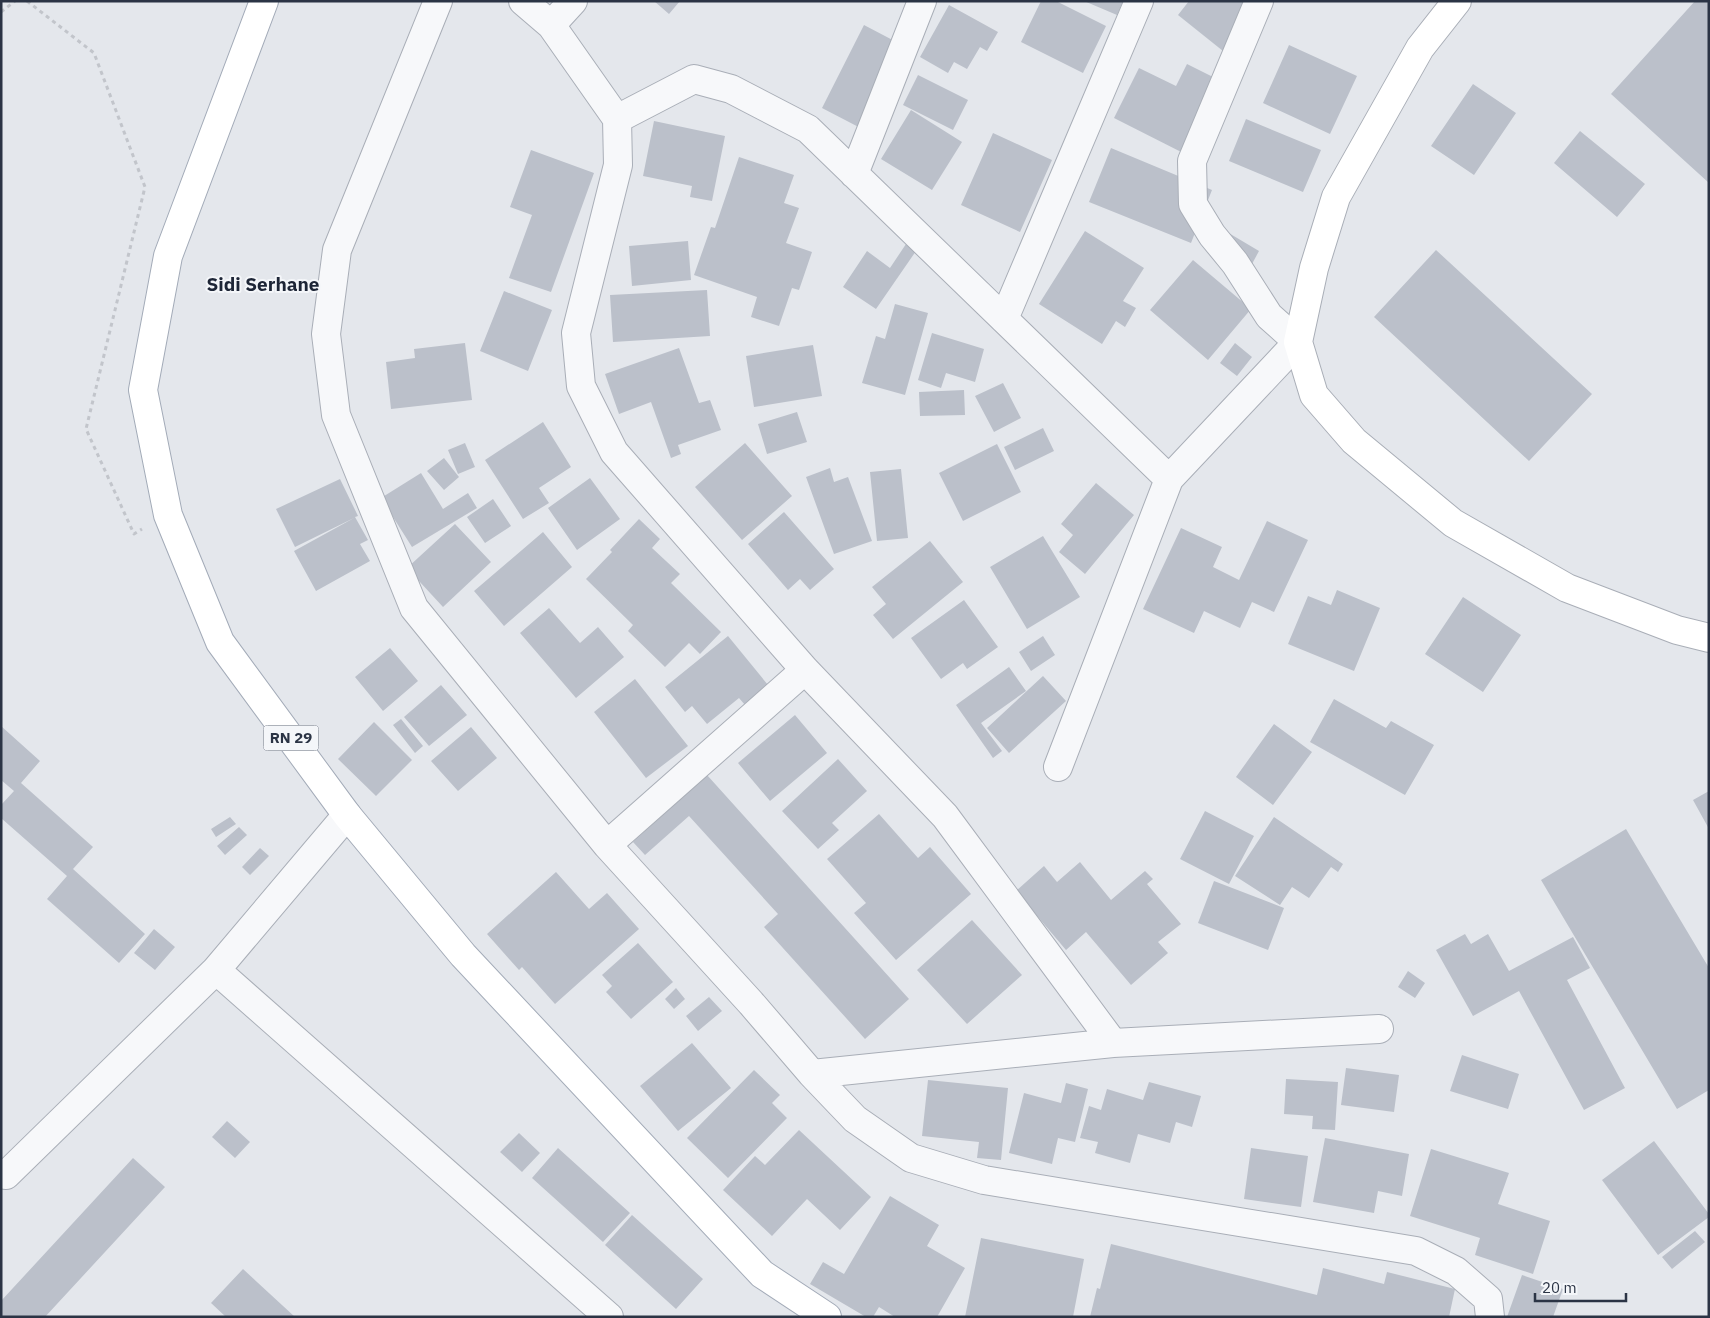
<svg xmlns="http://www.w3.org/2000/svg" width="1710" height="1318" viewBox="0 0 1710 1318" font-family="'IBM Plex Sans',sans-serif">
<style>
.building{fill:#bbc0ca}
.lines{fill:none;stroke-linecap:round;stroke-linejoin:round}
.minor-casing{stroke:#a9aeb7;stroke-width:30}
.secondary-casing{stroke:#a9aeb7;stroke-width:30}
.primary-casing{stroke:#a3abb8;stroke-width:30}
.path{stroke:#c2c5cb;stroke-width:3;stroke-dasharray:4 4;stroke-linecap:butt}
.minor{stroke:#f7f8fa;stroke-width:28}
.secondary{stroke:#fff;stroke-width:28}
.primary{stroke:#fff;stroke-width:28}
.labels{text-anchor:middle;stroke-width:4;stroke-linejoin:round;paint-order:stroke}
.shield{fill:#f4f6f9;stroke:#676e7b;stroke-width:1}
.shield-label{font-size:15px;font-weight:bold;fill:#2b3445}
.quarter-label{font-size:19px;font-weight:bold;fill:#1d2536;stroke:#f4f6f9}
</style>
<rect width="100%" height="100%" fill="#e4e7ec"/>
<path class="building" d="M654 1H680L669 14Z
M1041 1H1056L1106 26 1083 73 1021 42Z
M1084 1H1123L1117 15Z
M1189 1H1261L1228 55 1178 15Z
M1695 1H1709V183L1611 94Z
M949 5 998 32 987 51 980 47 967 69 954 62 948 73 920 57Z
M864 25 904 46 872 134 822 108Z
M1289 45 1357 76 1330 134 1263 103Z
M1187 64 1231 86 1195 159 1114 118 1139 68 1176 86Z
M918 75 968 100 953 130 903 105Z
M1473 84 1516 113 1474 175 1431 146Z
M911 110 962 142 932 190 881 159Z
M1246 119 1321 150 1303 192 1229 161Z
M654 121 725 136 712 201 690 197 692 186 643 176Z
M1580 131 1645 184 1617 217 1554 163Z
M993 133 1052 160 1020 232 961 205Z
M1111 148 1212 190 1191 243 1089 202Z
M531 150 594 173 551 292 509 278 532 215 510 207Z
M739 157 794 175 784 203 799 208 786 243 812 252 799 290 792 288 779 326 751 317 757 297 694 275 711 227 715 228Z
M1085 231 1144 268 1123 301 1136 308 1125 327 1116 321 1102 344 1039 304Z
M1227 232 1259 251 1246 275Z
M688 241 691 280 632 286 629 246Z
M906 244 916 251 876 309 843 287 867 251 890 268Z
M1436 250 1592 394 1529 461 1374 317Z
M1193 260 1251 309 1208 360 1150 310Z
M707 290 710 336 613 342 610 295Z
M504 291 552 310 528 371 480 351Z
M895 304 928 313 905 395 862 383 876 336 885 339Z
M932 333 984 349 975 382 946 373 941 388 918 380Z
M465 343 472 400 391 409 386 362 415 358 414 349Z
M1235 343 1252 357 1237 376 1220 363Z
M813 345 822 396 754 407 746 356Z
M679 348 699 403 710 400 721 430 678 445 681 454 671 458 651 402 619 414 605 374Z
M1003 383 1021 418 994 432 975 396Z
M964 390 965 415 920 416 919 392Z
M797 412 807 442 767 454 758 424Z
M543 422 571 467 539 488 549 503 523 519 485 460Z
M1043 428 1054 451 1015 470 1004 447Z
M465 443 475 467 458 474 448 450Z
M745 443 792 496 742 540 695 487Z
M997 444 1021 492 963 521 939 473Z
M444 458 459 477 444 490 427 471Z
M830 468 834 482 848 477 872 541 834 554 806 477Z
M901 469 908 538 877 541 870 472Z
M421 473 443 509 468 493 477 508 412 547 381 498Z
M590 478 620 519 577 550 548 508Z
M340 479 358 516 355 517 368 540 360 544 370 561 316 591 294 551 354 518 295 547 276 509Z
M1096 483 1134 515 1085 574 1059 552 1073 535 1061 524Z
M493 499 511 526 485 543 467 517Z
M784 512 834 569 810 590 800 579 788 590 748 544Z
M639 519 660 539 652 548 680 574 671 583 721 632 700 654 689 643 665 667 628 631 633 625 586 579 612 552 610 550Z
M1267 521 1308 540 1274 612 1252 602 1240 628 1204 611 1194 633 1143 609 1181 528 1222 547 1213 567 1239 580Z
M455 524 491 562 443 607 407 568Z
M543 532 572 567 504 626 474 591Z
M1043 536 1080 597 1027 629 990 567Z
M930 541 963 582 893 639 873 615 886 604 872 587Z
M1337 590 1380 608 1354 671 1288 644 1308 596 1331 605Z
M1463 597 1521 635 1483 692 1425 654Z
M964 600 998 647 967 669 963 663 941 679 911 638Z
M549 608 580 643 598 627 624 657 576 698 520 633Z
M728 636 768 685 745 705 739 698 707 724 692 706 685 712 665 687Z
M1043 636 1055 655 1031 671 1019 652Z
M390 648 418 681 383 711 355 677Z
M1009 667 1026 691 981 723 1002 751 993 758 956 705Z
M1043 676 1066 701 1009 753 987 728Z
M635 679 688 746 646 778 594 712Z
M441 685 467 715 429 746 404 717Z
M1334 699 1386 728 1391 721 1434 745 1405 795 1310 742Z
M795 715 827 753 770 801 738 763Z
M401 719 423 746 415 753 393 725Z
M374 722 412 760 376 796 338 759Z
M1274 724 1312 752 1273 805 1236 777Z
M1 726 40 761 21 783 93 847 73 869 145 934 119 963 47 899 67 876 1 818V805L14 791 1 780Z
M471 727 497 758 458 791 431 761Z
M838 759 867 791 832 823 839 830 818 849 782 811Z
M707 775 909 999 865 1039 764 927 778 914 689 816 645 855 633 842Z
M1709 791V829L1693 800Z
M1205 811 1254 836 1229 884 1180 859Z
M879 814 918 858 930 847 971 894 896 960 854 913 866 903 827 859Z
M230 817 236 824 216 837 211 829Z
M1274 817 1343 864 1338 872 1331 867 1309 898 1292 887 1280 905 1235 876Z
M239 827 247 835 225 855 217 846Z
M1626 829 1709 968V1090L1677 1109 1541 880Z
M260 848 269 856 250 875 242 867Z
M1080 862 1111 900 1145 871 1153 879 1147 884 1181 924 1158 942 1168 953 1131 985 1086 932 1066 950 1016 891 1044 866 1057 882Z
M556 872 589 909 607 893 639 929 555 1004 522 967 519 970 487 934Z
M1214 881 1284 908 1268 950 1198 923Z
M972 920 1022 975 967 1024 917 970Z
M154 929 175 947 155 970 134 953Z
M1465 934 1471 944 1488 934 1509 971 1573 937 1590 968 1567 980 1625 1088 1584 1110 1519 991 1473 1016 1436 950Z
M638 943 673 982 631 1019 606 992 612 986 602 975Z
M1408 971 1425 983 1415 998 1398 987Z
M676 988 685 999 674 1009 665 999Z
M709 997 722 1011 698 1031 686 1016Z
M692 1043 731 1088 678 1131 640 1086Z
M1462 1055 1519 1074 1508 1109 1450 1091Z
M1346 1068 1399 1075 1394 1112 1341 1105Z
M754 1070 780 1095 772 1103 787 1118 728 1178 687 1138Z
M1286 1079 1338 1082 1335 1130 1312 1129 1313 1116 1284 1114Z
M928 1080 1008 1088 1001 1160 977 1158 979 1142 922 1136Z
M1149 1082 1201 1096 1192 1127 1176 1122 1170 1143 1138 1134 1130 1163 1095 1153 1098 1142 1080 1138 1089 1106 1101 1110 1107 1089 1143 1100Z
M1066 1083 1088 1089 1075 1142 1058 1138 1052 1164 1009 1153 1024 1093 1061 1103Z
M227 1121 250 1142 235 1158 212 1137Z
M799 1130 871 1197 840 1230 807 1199 772 1236 723 1190 755 1156 765 1165Z
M519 1133 540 1153 522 1172 500 1152Z
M1325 1138 1409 1154 1402 1196 1378 1191 1374 1213 1313 1202Z
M1654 1141 1709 1214V1217L1658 1255 1602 1180Z
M558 1148 630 1213 603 1242 532 1178Z
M1251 1148 1308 1156 1301 1207 1244 1199Z
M1431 1149 1509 1173 1498 1204 1550 1221 1533 1274 1475 1255 1480 1238 1410 1216Z
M133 1158 165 1187 45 1317H1V1301Z
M890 1196 939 1225 927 1246 965 1268 937 1317H895L879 1307 873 1317H866L810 1284 823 1262 844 1274Z
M632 1215 703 1279 676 1309 605 1245Z
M1695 1231 1705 1242 1672 1269 1662 1257Z
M981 1238 1084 1259 1073 1317H965Z
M1111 1244 1317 1295 1323 1268 1384 1284 1387 1272 1455 1289 1449 1317H1090L1097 1288 1100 1289Z
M243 1269 295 1317H226L211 1303Z
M1522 1275 1563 1289 1553 1317H1507Z"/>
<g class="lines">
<defs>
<path id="minor" d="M438 1 337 250 326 334 336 415 414 608 607 845 751 1003 812 1074 855 1119 911 1158 984 1180 1416 1251 1456 1271 1488 1299 1490 1317
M523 1 551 25 617 119 618 165 576 333 581 386 614 452 805 670 945 816 1113 1043
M551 25 573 1
M617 119 694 79 731 89 808 129 1169 479
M854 174 922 1
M1004 319 1139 1
M1058 767 1169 479 1298 342 1269 316 1235 263 1212 235 1193 204 1192 161 1259 1
M347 815 216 970 609 1317
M607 845 805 670
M812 1074 1113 1043 1379 1029
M6 1175 216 970"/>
<path id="secondary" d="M1457 1 1420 48 1336 197 1314 268 1298 342 1314 395 1354 441 1453 523 1567 588 1677 630 1709 638"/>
<path id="primary" d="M264 1 168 256 143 390 168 515 220 642 347 815 463 955 762 1274 827 1317"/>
</defs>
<use href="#minor" class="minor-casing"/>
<use href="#secondary" class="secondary-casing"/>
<use href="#primary" class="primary-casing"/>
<path class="path" d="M27 1 94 53 145 187 86 429 134 534 142 529
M1 12 15 1"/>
<use href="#minor" class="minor"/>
<use href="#secondary" class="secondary"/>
<use href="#primary" class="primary"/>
</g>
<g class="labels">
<rect class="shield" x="263.5" y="725.5" width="55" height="25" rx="4"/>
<g class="shield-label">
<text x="291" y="743">RN 29</text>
</g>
<g class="quarter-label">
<text x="263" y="291">Sidi Serhane</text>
</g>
</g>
<rect width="1710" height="1318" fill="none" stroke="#2b3445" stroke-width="5"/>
<path d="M1535 1293v8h91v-8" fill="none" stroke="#2b3445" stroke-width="2.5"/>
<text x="1542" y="1293" font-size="15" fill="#2b3445" stroke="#f4f6f9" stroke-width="4" paint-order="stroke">20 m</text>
</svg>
